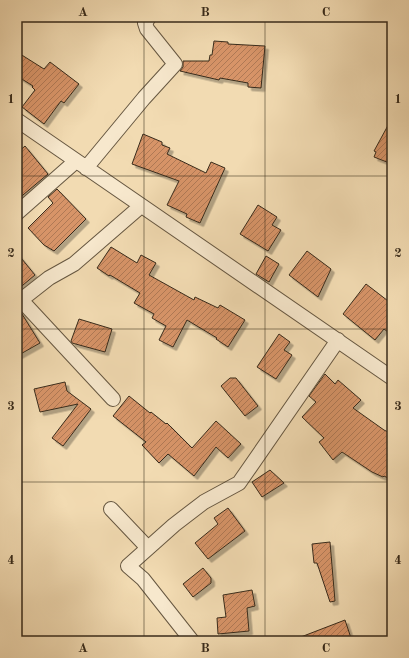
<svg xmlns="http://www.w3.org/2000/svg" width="409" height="658" viewBox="0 0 409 658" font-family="'Old Standard TT',serif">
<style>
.building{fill:url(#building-hatch);stroke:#382b1b;filter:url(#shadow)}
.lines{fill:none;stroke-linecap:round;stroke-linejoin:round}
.minor-casing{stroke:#665741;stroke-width:16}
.minor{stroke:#f7e8cd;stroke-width:14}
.grid{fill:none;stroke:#382b1b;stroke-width:1;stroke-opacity:0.55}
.neatline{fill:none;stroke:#382b1b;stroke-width:1.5}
.grid-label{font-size:13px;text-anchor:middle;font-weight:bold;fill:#382b1b}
</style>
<defs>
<pattern id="building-hatch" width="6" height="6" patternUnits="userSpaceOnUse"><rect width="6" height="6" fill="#d79467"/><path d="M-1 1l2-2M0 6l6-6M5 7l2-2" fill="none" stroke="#af7954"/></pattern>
<filter id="shadow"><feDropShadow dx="3.5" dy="3.5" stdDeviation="0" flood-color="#0004"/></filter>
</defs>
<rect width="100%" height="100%" fill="#f2dbb2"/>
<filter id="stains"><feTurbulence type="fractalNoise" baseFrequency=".005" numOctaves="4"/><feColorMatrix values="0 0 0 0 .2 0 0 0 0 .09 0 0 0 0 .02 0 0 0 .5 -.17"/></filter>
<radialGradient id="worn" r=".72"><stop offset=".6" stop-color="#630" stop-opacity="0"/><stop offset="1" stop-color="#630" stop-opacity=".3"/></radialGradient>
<path class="building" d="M214 41 228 42V44L265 46 261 88 248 87V83L220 78 219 80 180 71 183 67V61H209L210 55H212Z
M17 52 44 69 50 62 79 84 64 103 61 101 44 124 22 107 35 90 32 87 33 86 17 76Z
M392 118V164L374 157 376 152 374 151Z
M143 134 162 142V145L170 148 167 154 206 173 211 162 225 168 200 223 186 217 187 214 167 205 179 181 132 164Z
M25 146 48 174 17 200V153Z
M57 189 86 219 54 251 44 245 28 228 53 203 48 197Z
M258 205 277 217 272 225 281 230 268 251 240 234Z
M111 247 137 263 141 255 156 263 149 275 194 300 195 297 218 308 220 305 245 320 228 347 216 339 217 338 187 320 173 347 159 340 166 326 152 318 154 314 134 303 140 293 110 275 109 276 97 268Z
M307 251 331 269 318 297 289 275Z
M17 253 35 275 17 290Z
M266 256 279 264 269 282 256 274Z
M366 284 392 304V335L384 329 375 340 343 314Z
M17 308 22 314 40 343 17 356Z
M79 319 112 329 105 352 72 343 71 341Z
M279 334 290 342 284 350 292 355 276 379 257 367Z
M325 374 335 384 338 380 361 400 353 408 384 430 392 434V480L384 476 383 477 372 472 342 452 333 460 319 442 324 438 302 417 316 402 309 396Z
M230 378H236L258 406 245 416 221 386Z
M65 382 67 391 91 409 63 446 52 438 78 404 40 412 34 389Z
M129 396 150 413 151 412 166 424 167 423 192 448 216 421 241 444 228 458 216 447 194 476 168 454 159 463 142 445 146 442 113 416Z
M270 470 284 483 262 497 252 482Z
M228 508 245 531 208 559 195 543 218 524 214 518Z
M330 542 335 601 330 602 317 563H314L312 544Z
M203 568 211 578V583L193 597 183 584Z
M252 590 255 606 247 608 249 631 218 634 217 618 226 617 223 595Z
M345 620 351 638 342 641H293V640Z"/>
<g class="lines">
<defs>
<path id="minor" d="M17 120 392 378
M86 168 144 98 175 64 147 29 145 23 149 17
M17 213 76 161
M113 399 21 300 49 278 74 264 141 206
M111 509 148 548
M192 641 143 579 128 566 174 525 204 502 239 483 338 340"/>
</defs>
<use href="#minor" class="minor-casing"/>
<use href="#minor" class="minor"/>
</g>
<path class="grid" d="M144 17V641M265 17V641M17 176H392M17 329H392M17 482H392"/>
<rect width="409" height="658" fill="none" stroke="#f2dbb2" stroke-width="44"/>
<rect x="22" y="22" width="365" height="614" class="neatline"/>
<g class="grid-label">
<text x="83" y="16">A</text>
<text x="205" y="16">B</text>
<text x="326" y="16">C</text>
<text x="11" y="103">1</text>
<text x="398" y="103">1</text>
<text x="11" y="257">2</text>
<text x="398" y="257">2</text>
<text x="11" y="410">3</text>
<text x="398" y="410">3</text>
<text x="11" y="564">4</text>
<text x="398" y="564">4</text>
<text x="83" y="652">A</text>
<text x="205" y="652">B</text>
<text x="326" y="652">C</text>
</g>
<rect width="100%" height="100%" filter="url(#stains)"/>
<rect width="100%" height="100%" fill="url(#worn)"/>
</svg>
